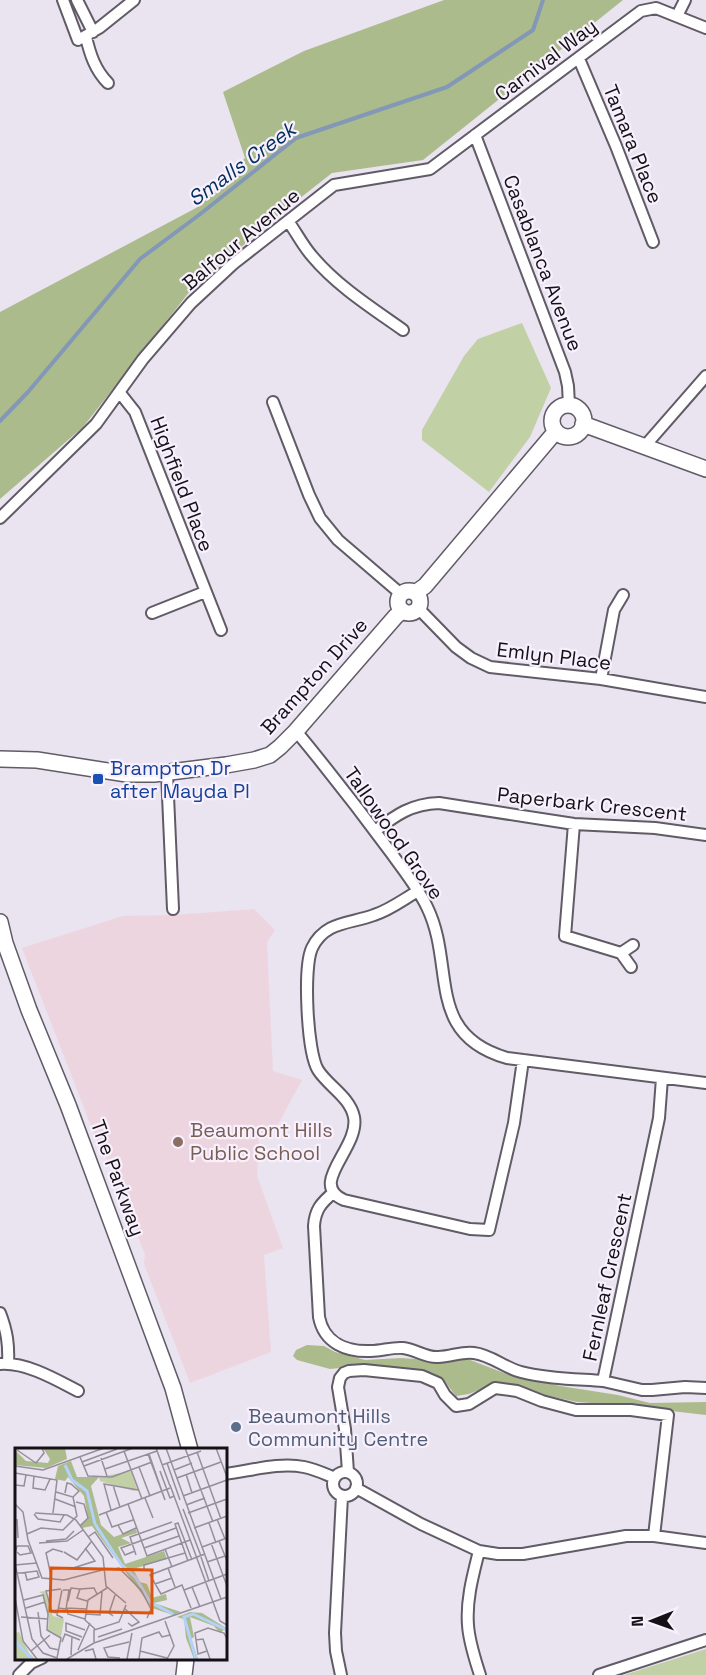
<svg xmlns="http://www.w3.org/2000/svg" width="706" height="1675" viewBox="0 0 706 1675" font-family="'Space Grotesk',sans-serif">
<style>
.education{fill:#edd5e0}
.green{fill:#c1d0a5}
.forest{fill:#abbb8c}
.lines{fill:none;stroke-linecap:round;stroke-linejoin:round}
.stream{stroke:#8398b6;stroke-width:4}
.street-casing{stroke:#615b66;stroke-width:14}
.secondary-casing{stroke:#615b66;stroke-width:18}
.street{stroke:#fff;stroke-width:10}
.secondary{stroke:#fff;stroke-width:15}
.transit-dot{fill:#1a4fb4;stroke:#f8f0fd;stroke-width:2}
.education-dot{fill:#8d6e63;stroke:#f8f0fd;stroke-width:2}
.service-dot{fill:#5c6f8a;stroke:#f8f0fd;stroke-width:2}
.labels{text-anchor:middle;stroke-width:4.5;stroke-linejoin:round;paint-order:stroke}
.street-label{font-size:20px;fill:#141116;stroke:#f8f0fd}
.transit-label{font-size:20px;fill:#164399;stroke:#f8f0fd;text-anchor:start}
.education-label{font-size:20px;fill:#785e54;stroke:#f8f0fd;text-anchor:start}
.service-label{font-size:20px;fill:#4e5e75;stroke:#f8f0fd;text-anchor:start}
.water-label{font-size:21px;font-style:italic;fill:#012e5d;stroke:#f8f0fd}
.inset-river{fill:none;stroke:#b2d2fa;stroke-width:3}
.inset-road{fill:none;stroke:#948f99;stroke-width:1.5}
.view{fill:#dd550c;fill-opacity:0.15;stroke:#dd550c;stroke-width:3}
.inset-edge{fill:none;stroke:#141116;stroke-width:3}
</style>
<rect width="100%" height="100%" fill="#eae3f0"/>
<path class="education" d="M254 909 275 930 267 942 273 1071 302 1080 276 1128 259 1135 257 1176 283 1248 264 1255 271 1352 190 1383 144 1264 145 1255 112 1166 100 1149 22 948 123 916 174 915Z"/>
<path class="green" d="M522 323 551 388 530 437 489 492 422 440V430L464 356 478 339Z
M706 1649V1675H624Z"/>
<path class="forest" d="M444 0H623L423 160 332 173 276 217 190 291 83 427 0 499V312L196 208 245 158 223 92 304 51Z
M307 1345 324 1346 335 1352 365 1360 401 1358 430 1360 465 1358 504 1373 560 1386 618 1395 650 1403 706 1402V1415L619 1405 577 1402 493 1384 469 1394 456 1396 442 1378 433 1373 415 1370 359 1366 330 1369 297 1360 293 1356 296 1350Z"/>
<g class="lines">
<path class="stream" d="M0 421 28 392 140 259 199 215 296 138 447 87 533 30 543 0"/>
<defs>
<path id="street" d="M63 0 78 40 99 28 134 0
M77 0 93 32
M677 16 685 0
M86 37C90 54 95 70 108 83
M579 59 616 146 653 242
M475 135 565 372 568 386 569 405
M288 221C296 232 303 246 312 256 337 286 372 308 403 330
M120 393 135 412 221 630
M273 402 309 495 320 518 338 540 401 594
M644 447 706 376
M0 518 96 424 143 359 191 303 233 264 334 185 430 169 641 11 656 8 706 28
M418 608 456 647 471 658 490 667 601 679 706 697
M152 613 205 592
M601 679 614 610 623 595
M296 731C329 771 361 812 392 854 404 871 418 888 427 907 456 966 424 1034 507 1058L706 1083
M167 773 173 909
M574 824 565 936 621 953
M375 831C396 815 411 804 439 803L574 824 655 828 706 835
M418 891C404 899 390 910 374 915 350 924 325 921 312 948 303 967 307 1052 318 1070 328 1086 350 1097 354 1117 360 1148 307 1184 344 1200L470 1229 489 1230 514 1123 523 1060
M631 967 621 953 633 945
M662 1078 659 1118 603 1381 642 1390H652L685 1387 706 1388
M333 1193C321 1203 315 1210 314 1226L319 1317C324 1343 346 1352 371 1351 382 1351 392 1347 403 1348 415 1349 426 1358 438 1357 451 1357 462 1351 474 1353 491 1355 505 1368 521 1372 548 1379 576 1379 603 1381
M0 1313C7 1331 9 1345 8 1364
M0 1364C26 1362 55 1379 78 1391
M348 1472 345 1429 338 1387 340 1378 344 1373 349 1371 364 1370 422 1376 438 1383 445 1395 456 1406 469 1404 495 1388 517 1391 542 1401 576 1410H631L668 1415 654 1536
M333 1484a12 12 0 1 1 24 0a12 12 0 1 1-24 0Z
M225 1474C250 1471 279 1462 304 1467 315 1469 325 1474 335 1478
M356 1488 421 1524 479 1551 498 1554H523L626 1536H654L706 1543
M479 1551C473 1575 466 1600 468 1625 469 1642 475 1659 480 1675
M19 1675 31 1663 42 1658
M341 1675 336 1651 335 1633 342 1496
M599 1675 706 1640"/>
<path id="secondary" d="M552 421a16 16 0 1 1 32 0a16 16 0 1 1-32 0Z
M583 424 706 469
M398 602a11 11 0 1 1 22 0a11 11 0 1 1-22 0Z
M415 593 425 586 556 431
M0 759 37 760 127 774H154L226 765 254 760 270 755 280 747 296 731 396 616 403 611
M0 922 5 943 29 1010 68 1105 173 1388 190 1450
M184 1675 186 1658"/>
</defs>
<use href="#street" class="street-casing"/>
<use href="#secondary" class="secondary-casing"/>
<use href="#street" class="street"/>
<use href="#secondary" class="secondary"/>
</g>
<rect class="transit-dot" x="92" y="773" width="12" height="12" rx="3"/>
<circle class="education-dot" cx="178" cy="1142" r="6"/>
<circle class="service-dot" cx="236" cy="1427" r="6"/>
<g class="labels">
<g class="street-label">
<text transform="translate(546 60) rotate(-37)" y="7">Carnival Way</text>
<text transform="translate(633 144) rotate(68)" y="7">Tamara Place</text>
<text transform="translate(241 239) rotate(-40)" y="7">Balfour Avenue</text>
<text transform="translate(543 263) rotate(69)" y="7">Casablanca Avenue</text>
<text transform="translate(182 484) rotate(69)" y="7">Highfield Place</text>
<text transform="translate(554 656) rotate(7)" y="7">Emlyn Place</text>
<text transform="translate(314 676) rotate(-48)" y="7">Brampton Drive</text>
<text transform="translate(592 804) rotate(6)" y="7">Paperbark Crescent</text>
<text transform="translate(394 833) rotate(55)" y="7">Tallowood Grove</text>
<text transform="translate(118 1178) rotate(70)" y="7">The Parkway</text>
<text transform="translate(607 1277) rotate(-78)" y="7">Fernleaf Crescent</text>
</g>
<g class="transit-label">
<text x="110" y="775">Brampton Dr<tspan x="110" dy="23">after Mayda Pl</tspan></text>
</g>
<g class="education-label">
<text x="190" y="1137">Beaumont Hills<tspan x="190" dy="23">Public School</tspan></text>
</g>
<g class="service-label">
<text x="248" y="1423">Beaumont Hills<tspan x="248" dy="23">Community Centre</tspan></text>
</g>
<g class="water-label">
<text transform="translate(242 164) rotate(-36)" y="7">Smalls Creek</text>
</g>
</g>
<g transform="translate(15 1448)">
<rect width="212" height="212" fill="#eae3f0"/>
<path d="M116 23 122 41 119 43 85 33 84 29ZM30 143 38 168 49 171 46 189 33 182 34 171 28 146 24 144ZM4 184 14 205 20 211H0V185Z" fill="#c1d0a5"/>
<path d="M28 0H50L52 11 31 20 0 17 1 3 11 13 33 15 35 11ZM56 13 62 29H84L76 38 86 77 99 89 121 81 122 85 106 90 116 95 103 99 110 116 149 103 152 111 118 121 125 134 132 136 137 150 151 146 152 152 139 155 166 164 158 167 137 160 77 78 67 80 65 77 73 70 69 48 53 29 50 33 40 31 43 18ZM175 164 187 165 211 180 205 185 199 178 175 169 179 189 176 191 183 211H179L171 190 169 171 162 169Z" fill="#abbb8c"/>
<path class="inset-river" d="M50 17 57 32 72 43 80 76 106 116 121 130 135 154 158 166M0 193 17 211M181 211 169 169 178 166 212 182"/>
<path class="inset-road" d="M141 0 155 38M151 0 206 151M170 0 198 74M201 0 212 29M2 2 21 15 29 5 27 0M109 3 127 51M182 4 206 71M133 6 150 52 134 6M65 9 73 28 97 29 137 14M86 10 92 28M67 14 102 1M152 15 165 52M147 17 186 3M0 18 28 22 89 0M69 18 118 0M124 19 135 48M90 21 142 3M159 22 177 15M145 23 155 50 159 48M0 25 42 32 38 65M171 26 177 45M19 28 18 40 30 42 35 31M162 30 206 14M0 37 9 38 11 27M98 37 105 59M155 37 198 154M50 45 52 35 56 36 64 43 58 49M168 48 212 32M130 50 138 70M40 51 61 59M61 54 69 56 73 70 65 78M0 56 8 64 13 92 27 130 49 132 91 121M113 56 132 108 175 92M171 57 190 50M168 61 186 108M96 62 89 36 123 42M91 64 97 79 118 72M20 65 52 67 61 72 88 109 91 138 111 155M173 65 212 51M19 66 23 71 45 74 49 67M84 67 155 40M2 71 3 90M202 71 210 91M194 75 201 95M103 77 108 86 121 80M179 80 212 68M12 86 26 80 48 82 62 68 58 49 41 44M73 89 80 84 98 110M31 93 51 91 59 83M204 93 212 113M24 95 52 93 68 82M196 95 212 138M187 99 212 90M129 100 164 88M150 101 157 119M120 103 110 107 106 100 161 80M49 104 62 112 76 94M0 105 2 98H13L16 105 5 107 2 104M121 107 115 89 157 74M186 109 194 133M173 113 160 76 163 75 177 112M192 114 210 108M0 116 17 191 28 205 42 210 46 190 32 182 33 166 28 147 9 152M0 117 22 115M153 120 160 139M55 121 80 113 70 100M100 121 104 120 126 142 136 161 132 170M129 121V117L170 105M2 125H6L22 123 24 129 12 132 10 124M37 132 31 105 38 101 48 104M140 136 157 130M177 139 185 159M47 142 42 167 48 170M169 142 212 126M0 150 8 193 22 211M53 153 56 140 65 141M72 153 62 150 65 141 79 140 82 146M198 154 205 173 212 177M11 160 30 154M43 160 51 161 54 142H48M176 160 167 137 146 146 135 127 190 106M110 161 124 174 117 178 113 175M23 164 26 188 35 200 44 202M43 165 37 164 31 143 46 141M71 166 85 167 87 144M98 168 94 165 100 147M6 169 33 171M70 171 53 166 52 160 71 161M150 173 159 198 152 211M80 181 70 172 73 152 92 140M67 189 51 183V175L70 182M83 189 107 181M181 192 183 206 192 203M47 194 50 186 65 192M79 194V182L104 174 111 157M63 202 75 175M16 203 35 187M70 203 78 201 81 211M125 203 152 210M56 207 57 189M105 210 93 209 89 200 114 194M52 211 79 195 212 149M112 211 117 185M124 211 127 190 144 184 147 189 155 187M195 211 188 191 181 192 180 185 193 180 209 185 212 191"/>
<path class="view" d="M36 120 137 122V165L35 163Z"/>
<rect width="212" height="212" class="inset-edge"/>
</g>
<g transform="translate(652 1621) rotate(269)" stroke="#f8f0fd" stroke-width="4.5" paint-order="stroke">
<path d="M0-4.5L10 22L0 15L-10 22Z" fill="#141116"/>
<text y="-9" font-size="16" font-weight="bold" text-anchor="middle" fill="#141116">N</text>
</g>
</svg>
